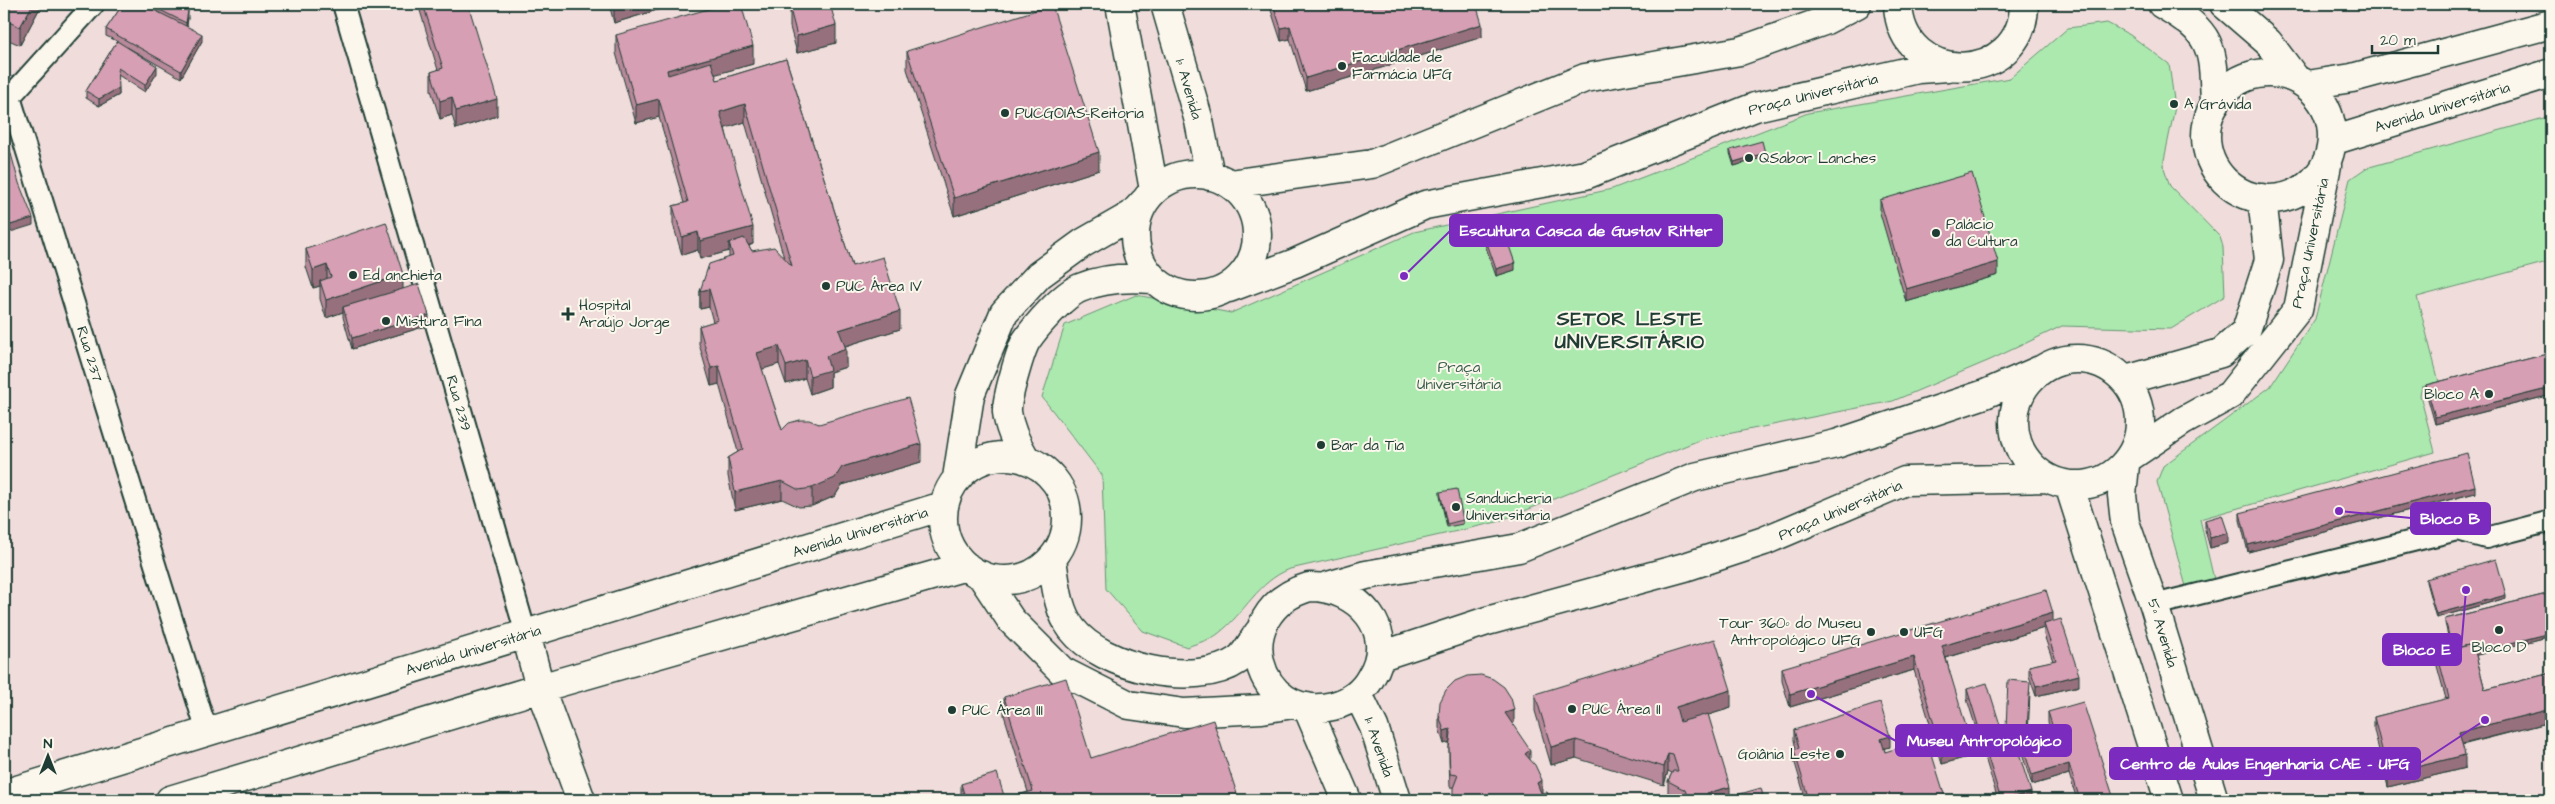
<svg xmlns="http://www.w3.org/2000/svg" width="2555" height="804" viewBox="0 0 2555 804" font-family="'Architects Daughter',sans-serif">
<style>
.green{fill:#ace9af;stroke:#669372}
.lines{fill:none;stroke-linecap:round;stroke-linejoin:round}
.street-casing{stroke:#1f3d34;stroke-width:24}
.secondary-casing{stroke:#1f3d34;stroke-width:31}
.street{stroke:#fbf7ec;stroke-width:20}
.secondary{stroke:#fbf7ec;stroke-width:28}
.wall{fill:#b8899a;stroke:#1f3d34;fill-rule:evenodd}
.shaded-wall{fill:#966f7d;stroke:#1f3d34}
.building{fill:#d69fb3;stroke:#1f3d34}
.poi-dot{fill:#1f3d34;stroke:#fbf7ec;stroke-width:2}
.labels{text-anchor:middle;stroke-width:4;stroke-linejoin:round;paint-order:stroke}
.poi-label{font-size:15px;fill:#1f3d34;stroke:#fbf7ec;text-anchor:start}
.street-label{font-size:15px;fill:#1f3d34;stroke:#fbf7ec}
.park-label{font-size:15px;fill:#3b5f4d;stroke:#fbf7ec}
.district-label{font-size:20px;font-weight:bold;letter-spacing:1px;fill:#1f3d34;stroke:#fbf7ec}
.leader{fill:none;stroke:#7b2cbf;stroke-width:2}
.callout-dot{fill:#7b2cbf;stroke:#fbf7ec;stroke-width:2}
.callout{fill:#7b2cbf;stroke:#7b2cbf;stroke-width:2}
.callout-label{font-size:16px;text-anchor:middle;font-weight:bold;fill:#fff}
</style>
<rect width="100%" height="100%" fill="#f0dddb"/>
<filter id="ink" filterUnits="userSpaceOnUse"><feTurbulence type="fractalNoise" baseFrequency=".02" numOctaves="2"/><feDisplacementMap in="SourceGraphic" scale="10" xChannelSelector="R" yChannelSelector="G"/><feConvolveMatrix kernelMatrix="1 2 1 2 8 2 1 2 1" color-interpolation-filters="sRGB"/></filter>
<g filter="url(#ink)">
<path class="green" d="M2107 23 2130 35 2169 64 2175 107 2163 165 2170 186 2220 237 2223 247 2225 296 2171 329 2062 326 1990 360 1893 401 1702 439 1497 522 1290 569C1258 581 1245 613 1219 633 1211 640 1197 643 1187 647L1143 631 1106 589 1102 475 1042 397 1065 325 1136 295 1231 313 1414 232 1612 189 1808 113 2010 78 2068 28Z
M2551 116V261L2417 297 2439 382 2422 387 2420 395 2435 452 2200 519 2215 584 2187 590 2157 482 2163 466 2270 387 2315 319 2350 179 2366 168Z"/>
<g class="lines">
<defs>
<path id="street" d="M343 4 526 634
M10 97 207 732
M10 97 94 4
M2154 605 2457 530 2486 538 2551 521"/>
<path id="secondary" d="M1120 4 1154 190
M1165 4 1199 121 1210 176
M1898 4C1901 89 2024 86 2024 4
M2162 4C2214 34 2213 47 2215 104
M2224 4 2268 42 2295 78
M2206 136a63 63 0 1 1 126 0a63 63 0 1 1-126 0Z
M2307 85 2352 78 2551 24
M2332 141 2551 73
M1135 235a61 61 0 1 1 122 0a61 61 0 1 1-122 0Z
M1230 184 1372 164 1585 78 1740 51 1824 21 1857 4
M1229 288 1295 263 1425 205 1585 175 1755 107 1918 69 1948 67
M2014 422a63 63 0 1 1 126 0a63 63 0 1 1-126 0Z
M2126 380 2221 353 2246 331 2269 260 2262 198
M943 518a62 62 0 1 1 124 0a62 62 0 1 1-124 0Z
M2131 456 2183 421 2230 395 2298 309 2327 165
M1025 458C1016 443 1009 429 1007 412 1006 400 1020 352 1026 341 1036 326 1063 295 1080 288 1103 278 1128 277 1152 279
M2125 465 2122 495 2125 522 2154 605 2214 800
M957 478 970 395 1004 313 1039 275 1083 243 1132 215 1144 202
M2069 485 2169 800
M1052 560C1056 583 1057 609 1072 629 1102 668 1196 689 1238 660 1246 654 1253 640 1259 632
M981 575 1011 620 1062 671 1129 705 1184 713 1262 709 1293 704
M1309 587C1358 586 1399 632 1371 677 1363 692 1349 702 1333 706 1257 725 1223 612 1309 587Z
M1325 587 1366 575 1519 548 1695 477 1836 444 1985 394 2040 370
M526 634 540 688 581 800
M1381 656 1487 621 1685 567 1764 541 1905 481 2047 478
M1358 694 1374 727 1397 800
M1307 707 1347 800
M4 794 943 506
M170 800 540 688 966 566"/>
</defs>
<use href="#street" class="street-casing"/>
<use href="#secondary" class="secondary-casing"/>
<use href="#street" class="street"/>
<use href="#secondary" class="secondary"/>
</g>
<path class="wall" d="M4 4H42L20 45 4 38Z
M123 4H185L184 7 188 18 187 26 202 41 181 78 127 47 157 73 145 92 118 75 119 95 99 106 86 98V91L117 41 106 36V29Z
M418 4H468L497 116 456 129 452 115 440 119 431 90V72L438 70Z
M609 4H677L614 23Z
M1269 4H1476L1482 37 1306 91 1290 39 1281 41Z
M790 9 836 43 797 53 790 27Z
M616 35 753 64 715 74 717 80 786 59 852 266 900 329 845 346 846 367 830 372V387L810 394 805 378 786 384 779 364 762 369 782 430 819 424 921 462 842 485 835 496 812 506 799 507 782 499 735 510 728 476V458L738 452 719 384 711 386 699 344V326L713 322 709 307 700 309V291L729 257V251L700 259 698 250 682 255 673 224V206L684 203 659 117 636 123 616 53ZM745 122 784 258 752 251 749 246 753 244 725 128Z
M907 51 1099 170 954 216 907 69Z
M1730 150 1765 157 1734 166 1730 153Z
M1880 200 1998 275 1906 302 1880 213Z
M1481 226 1515 270 1496 276 1481 233Z
M306 249 403 288 429 325 352 349 343 317V312L326 318 320 299V286L313 288 306 267Z
M2551 353V395L2435 424 2426 392V385Z
M1440 492 1463 520V524L1447 527 1440 496Z
M2475 493 2248 552 2240 520V513Z
M2205 520 2228 543 2210 548 2205 530Z
M2426 579 2506 598 2436 618 2426 582Z
M2551 593V636L2476 655 2485 690 2551 673V722L2462 745 2465 768 2388 787 2374 730V717L2446 699 2437 666V653L2451 649 2445 623V619Z
M2053 622 2079 686 2036 696 2029 676V666L2053 661 2044 635V628L1946 658 1971 756 1942 764 1914 670 1790 707 1782 681V668Z
M1967 689 2005 741 2011 739H2006V729L2030 692 2028 736 2050 729 2048 722V712L2113 800H2077L2069 774 2032 785 2020 748V740L2015 739 2031 800H1998L1967 699Z
M1535 694 1731 708 1708 715 1730 797 1764 800H1671L1668 799V781L1672 773 1668 771 1664 785 1576 758 1551 765 1535 711Z
M1004 697 1091 758 1239 800H961V784L1005 799 1028 792 1004 715Z
M1439 715 1514 723 1512 724 1530 760 1542 793 1548 794 1450 787 1449 761V742L1444 744 1439 728Z
M1794 730 1890 747 1884 748 1885 752 1946 800H1806L1794 760V750L1796 749 1794 740Z"/>
<path class="shaded-wall" d="M33 4H42L20 45V27Z
M618 4H677L614 23V5Z
M188 11V18L186 30V23Z
M1482 24V37L1306 91V78Z
M836 25V43L797 53V36Z
M1290 26V39L1281 41V28Z
M202 34V41L181 78V71Z
M753 46V64L667 88V70Z
M157 66V73L145 92V85Z
M119 88V95L99 106V99Z
M452 97V115L440 119V101Z
M497 99V116L456 129V111Z
M659 99V117L636 123V105Z
M745 104V122L720 130V112Z
M1099 152V170L954 216V198Z
M1765 153V157L1734 166V162Z
M33 218V225L4 234V227Z
M753 227V244L731 250 729 243V251L700 259V241Z
M698 232V250L682 255V237Z
M1998 262V275L1906 302V289Z
M1515 263V270L1496 276V269Z
M327 265V283L320 281V286L313 288V270Z
M403 274V292L343 307V312L326 318V300Z
M709 289V307L700 309V291Z
M900 311V329L839 348V330Z
M429 315V325L352 349V338Z
M779 346V364L757 371V353Z
M846 349V367L830 372V387L810 394V376L826 356Z
M805 360V378L786 384V366Z
M719 366V384L711 386V368Z
M2551 388V395L2435 424V417Z
M921 444V462L842 485 835 496 812 506V488L842 467Z
M782 481V499L735 510V492Z
M2475 486V493L2248 552V545Z
M2228 533V543L2210 548V538Z
M2506 595V598L2436 618V614Z
M2053 613V626L2044 624V628L1942 659V646Z
M2551 633V636L2454 661V657Z
M1914 657V670L1790 707V694Z
M2079 675V686L2036 696V686Z
M1731 690V708L1676 725V707Z
M2551 709V722L2459 745V732Z
M1514 710V723L1505 726V713Z
M1450 729V742L1444 744V731Z
M1890 736V747L1881 749V739Z
M1576 740V758L1551 765V747Z
M1971 743V756L1942 764V751Z
M1530 750V763L1525 754Z
M1668 754V771L1664 785V767Z
M2465 755V768L2388 787V774Z
M2069 764V774L2032 785V775Z
M1542 780V793L1537 796V783Z
M1730 787V800H1707V793Z
M2031 792V800H2003Z
M2113 796V800H2099Z"/>
<path class="building" d="M4 4H33L20 27 4 20Z
M123 4H142L202 34 181 71 106 29Z
M148 4H183V6L188 11 186 23Z
M423 4H468L497 99 456 111 452 97 440 101 431 72 443 68Z
M726 4H741L753 46 667 70 668 75 711 62 717 80 786 59 852 266 883 257 900 311 839 330 846 349 826 356 830 370 810 376 805 360 786 366 779 346 757 353 782 430 789 423 800 420H809L819 424 908 398 921 444 842 467 835 478 812 488 799 490 782 481 735 492 728 458 743 449 719 366 711 368 699 326 718 320 709 289 700 291 709 264 733 256 729 243 744 238 752 251 774 247 792 266 745 104 720 112 753 227 700 241 698 232 682 237 673 206 688 202 659 99 636 105 616 35Z
M810 4H830L836 25 797 36 790 9Z
M1273 4H1476L1482 24 1306 78 1290 26 1281 28Z
M1052 5 1099 152 954 198 907 51Z
M117 41 157 66 145 85 118 68 119 88 99 99 86 91Z
M1762 141 1765 153 1734 162 1730 150Z
M8 143 19 183 33 218 4 227V144Z
M1972 173 1998 262 1906 289 1880 200Z
M1500 220 1515 263 1496 269 1481 226Z
M386 222 403 274 326 300 320 281 331 277 327 265 313 270 306 249Z
M419 284 429 315 352 338 343 307Z
M2551 353V388L2435 417 2426 385Z
M2467 453 2475 486 2248 545 2240 513Z
M1457 489 1463 520 1447 524 1440 492Z
M2222 515 2228 533 2210 538 2205 520Z
M2496 559 2506 595 2436 614 2426 579Z
M2046 590 2053 613 1942 646 1971 743 1942 751 1914 657 1790 694 1782 668Z
M2551 593V633L2475 652 2473 644 2452 649 2445 619Z
M2061 619 2079 675 2036 686 2029 666 2056 660 2044 624Z
M1715 639 1731 690 1676 707 1680 722 1708 714 1730 787 1707 793 1709 800H1689L1685 790 1668 781 1673 771H1678L1673 755 1668 754 1664 767 1576 740 1551 747 1535 694Z
M2473 644 2485 690 2551 673V709L2459 732 2465 755 2388 774 2374 717 2449 698 2437 653Z
M1481 675 1493 679 1504 687 1511 698 1514 710 1505 713 1530 750 1525 754 1535 765 1542 780 1537 783 1541 793 1547 792 1548 794V800H1453V788L1458 775 1450 774 1449 748 1451 733 1450 729 1444 731 1439 715 1440 702 1446 690 1455 681 1467 676Z
M1066 678 1091 758 1213 720 1239 800H966L961 784 997 773 1005 799 1033 791 1004 697Z
M2008 680 2030 682 2027 730 2006 729Z
M1987 683 2005 741 2014 738 2031 792 2003 800H2001L1967 689Z
M2083 702 2113 796 2099 800H2080L2069 764 2032 775 2020 738 2053 728 2048 712Z
M1880 703 1890 736 1881 739 1885 752 1927 739 1946 800H1809L1794 750 1799 748 1794 730Z
M1761 788 1764 800H1719Z
M907 797 908 800H896Z"/>
</g>
<g class="poi-dot">
<circle cx="1342" cy="66" r="5"/>
<circle cx="2174" cy="104" r="5"/>
<circle cx="1005" cy="113" r="5"/>
<circle cx="1749" cy="158" r="5"/>
<circle cx="1936" cy="233" r="5"/>
<circle cx="353" cy="275" r="5"/>
<circle cx="826" cy="286" r="5"/>
<path d="M565.5 306.5h5v5h5v5h-5v5h-5v-5h-5v-5h5z"/>
<circle cx="386" cy="321" r="5"/>
<circle cx="2489" cy="394" r="5"/>
<circle cx="1321" cy="445" r="5"/>
<circle cx="1456" cy="507" r="5"/>
<circle cx="2499" cy="630" r="5"/>
<circle cx="1871" cy="632" r="5"/>
<circle cx="1904" cy="632" r="5"/>
<circle cx="1572" cy="709" r="5"/>
<circle cx="952" cy="710" r="5"/>
<circle cx="1840" cy="754" r="5"/>
</g>
<g class="labels">
<g class="poi-label">
<text x="1352" y="62">Faculdade de<tspan x="1352" dy="17">Farmácia UFG</tspan></text>
<text x="2184" y="109">A Grávida</text>
<text x="1015" y="118">PUCGOIAS-Reitoria</text>
<text x="1759" y="163">QSabor Lanches</text>
<text x="1946" y="229">Palácio<tspan x="1946" dy="17">da Cultura</tspan></text>
<text x="363" y="280">Ed anchieta</text>
<text x="836" y="291">PUC Área IV</text>
<text x="579" y="310">Hospital<tspan x="579" dy="17">Araújo Jorge</tspan></text>
<text x="396" y="326">Mistura Fina</text>
<text x="2479" y="399" text-anchor="end">Bloco A</text>
<text x="1331" y="450">Bar da Tia</text>
<text x="1466" y="503">Sanduicheria<tspan x="1466" dy="17">Universitaria</tspan></text>
<text x="1861" y="628" text-anchor="end">Tour 360º do Museu<tspan x="1861" dy="17">Antropológico UFG</tspan></text>
<text x="1914" y="637">UFG</text>
<text x="2499" y="652" text-anchor="middle">Bloco D</text>
<text x="1582" y="714">PUC Área II</text>
<text x="962" y="715">PUC Área III</text>
<text x="1830" y="759" text-anchor="end">Goiânia Leste</text>
</g>
<g class="street-label">
<text transform="translate(1189 89) rotate(74)" y="5">1ª Avenida</text>
<text transform="translate(1813 94) rotate(-14)" y="5">Praça Universitária</text>
<text transform="translate(2442 107) rotate(-17)" y="5">Avenida Universitária</text>
<text transform="translate(2310 243) rotate(-78)" y="5">Praça Universitária</text>
<text transform="translate(90 354) rotate(73)" y="5">Rua 237</text>
<text transform="translate(459 403) rotate(74)" y="5">Rua 239</text>
<text transform="translate(1840 510) rotate(-23)" y="5">Praça Universitária</text>
<text transform="translate(860 532) rotate(-17)" y="5">Avenida Universitária</text>
<text transform="translate(2163 633) rotate(73)" y="5">5ª Avenida</text>
<text transform="translate(473 650) rotate(-17)" y="5">Avenida Universitária</text>
<text transform="translate(1379 747) rotate(71)" y="5">1ª Avenida</text>
</g>
<g class="park-label">
<text x="1459" y="372">Praça<tspan x="1459" dy="17">Universitária</tspan></text>
</g>
<g class="district-label">
<text x="1630" y="325">SETOR LESTE<tspan x="1630" dy="23">UNIVERSITÁRIO</tspan></text>
</g>
</g>
<path class="leader" d="M1404 276L1450 231M2339 511L2411 518M2466 590L2461 650M1811 694L1896 741M2485 720L2420 763"/>
<g class="callout-dot">
<circle cx="1404" cy="276" r="5"/>
<circle cx="2339" cy="511" r="5"/>
<circle cx="2466" cy="590" r="5"/>
<circle cx="1811" cy="694" r="5"/>
<circle cx="2485" cy="720" r="5"/>
</g>
<g class="callout">
<rect x="1450" y="215" width="272" height="31" rx="5"/>
<rect x="2411" y="503" width="79" height="31" rx="5"/>
<rect x="2383" y="634" width="78" height="31" rx="5"/>
<rect x="1896" y="725" width="175" height="31" rx="5"/>
<rect x="2110" y="748" width="310" height="31" rx="5"/>
</g>
<g class="callout-label">
<text x="1586" y="236">Escultura Casca de Gustav Ritter</text>
<text x="2450" y="524">Bloco B</text>
<text x="2422" y="655">Bloco E</text>
<text x="1984" y="746">Museu Antropológico</text>
<text x="2265" y="769">Centro de Aulas Engenharia CAE - UFG</text>
</g>
<rect width="2555" height="804" fill="none" stroke="#fbf7ec" stroke-width="20"/>
<rect x="10" y="10" width="2535" height="784" fill="none" stroke="#1f3d34" stroke-width="2" filter="url(#ink)"/>
<g transform="translate(48 756)" stroke="#fbf7ec" stroke-width="4" paint-order="stroke">
<path d="M0-4L9 19L0 12L-9 19Z" fill="#1f3d34"/>
<text y="-8" font-size="14" font-weight="bold" text-anchor="middle" fill="#1f3d34">N</text>
</g>
<path d="M2372 45v8h66v-8" fill="none" stroke="#1f3d34" stroke-width="2.5"/>
<text x="2380" y="45" font-size="15" fill="#1f3d34" stroke="#fbf7ec" stroke-width="4" paint-order="stroke">20 m</text>
</svg>
